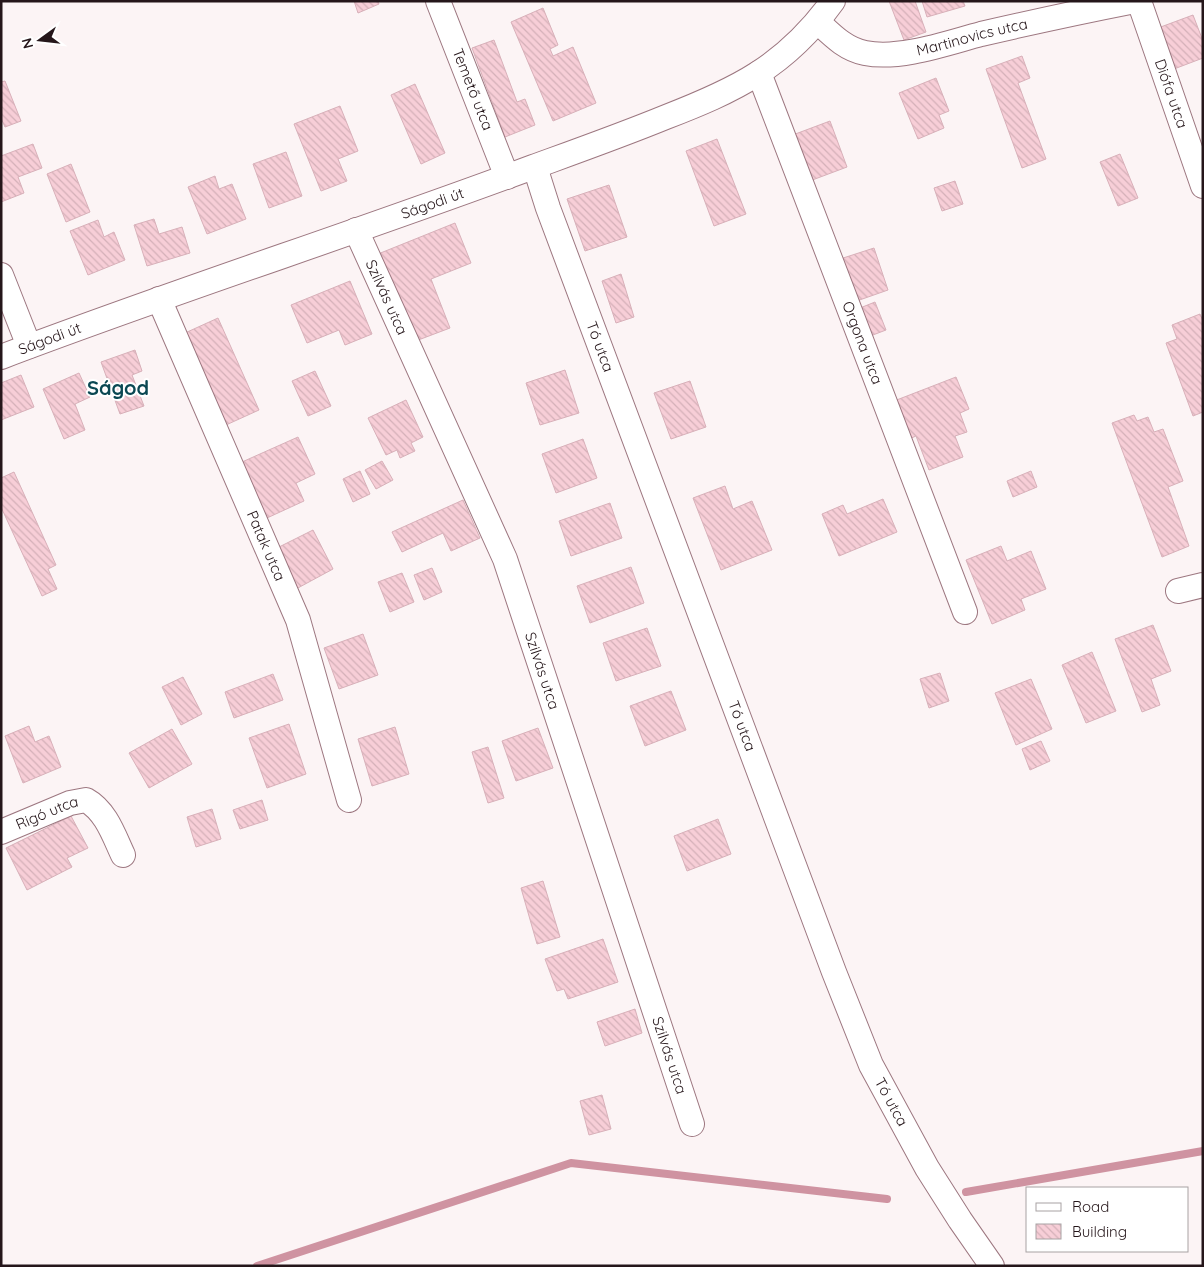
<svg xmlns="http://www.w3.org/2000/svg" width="1204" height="1267" viewBox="0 0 1204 1267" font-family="Quicksand,sans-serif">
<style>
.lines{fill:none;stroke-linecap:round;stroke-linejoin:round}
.stream{stroke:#cf93a1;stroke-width:8}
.building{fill:url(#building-back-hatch);stroke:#d8b0b9}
.minor-casing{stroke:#9d7780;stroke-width:26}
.minor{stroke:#fff;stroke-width:24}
.labels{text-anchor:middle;stroke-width:4;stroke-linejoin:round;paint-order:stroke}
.street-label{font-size:15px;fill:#25161a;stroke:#fff}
.district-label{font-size:20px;font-weight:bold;fill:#0b4853;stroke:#fff}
</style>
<defs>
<pattern id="building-back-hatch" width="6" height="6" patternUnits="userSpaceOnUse" patternTransform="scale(1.25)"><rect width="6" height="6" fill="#f7ced7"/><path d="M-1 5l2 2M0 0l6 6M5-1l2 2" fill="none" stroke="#d4b0b8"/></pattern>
</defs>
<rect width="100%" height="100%" fill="#fcf4f5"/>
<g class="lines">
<path class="stream" d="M966 1192 1203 1151
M257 1266 571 1163 887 1199"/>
</g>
<path class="building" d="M354 1H378L379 4 358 13Z
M889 1H915L926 32 904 40Z
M922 1H963L965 6 927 17Z
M543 8 558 45 550 49 553 56 573 47 596 103 553 121 511 22Z
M1193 15 1203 41V58L1174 69 1158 28Z
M494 40 517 102 525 99 535 125 505 137 472 48Z
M1022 56 1030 78 1018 83 1046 159 1022 168 986 69Z
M936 78 949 111 939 115 944 128 918 139 899 93Z
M5 81 21 121 5 127 1 118V82Z
M415 84 445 153 421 164 391 95Z
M340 106 358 151 338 159 347 181 321 191 294 124Z
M830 121 847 167 807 182 790 136Z
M717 139 746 214 714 226 686 151Z
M33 144 42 168 18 177 24 193 1 202V156Z
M286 152 302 196 269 208 253 164Z
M1120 154 1138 198 1118 206 1100 162Z
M71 164 90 212 66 222 47 174Z
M215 176 219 189 232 184 246 219 207 234 188 187Z
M955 181 963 204 942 211 934 188Z
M609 185 627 237 585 251 567 199Z
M154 219 159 234 182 227 190 253 147 266 134 225Z
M98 220 104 237 114 232 125 260 88 275 70 231Z
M455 223 471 263 431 279 450 328 413 342 378 254Z
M874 248 888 290 851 303 837 260Z
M621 274 634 317 616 323 602 281Z
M350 281 372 334 345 345 339 330 307 343 291 305Z
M875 302 886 330 865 338 855 310Z
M1200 314 1203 321V412L1193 416 1166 343 1177 339 1172 325Z
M218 318 259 410 226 425 185 333Z
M135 350 142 371 132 375 144 406 120 414 101 362Z
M565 370 579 413 540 425 526 383Z
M315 371 331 406 308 416 292 381Z
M79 373 90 397 75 404 85 430 64 439 43 389Z
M21 375 34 407 1 420V383Z
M956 377 969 409 960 413 967 432 955 436 963 457 929 470 916 436 909 439 894 401Z
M690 381 706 427 671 439 654 393Z
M406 400 423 437 411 443 415 451 400 458 397 450 386 455 368 418Z
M1134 415 1137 421 1148 417 1154 432 1163 429 1183 481 1168 487 1189 546 1162 557 1112 423Z
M298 437 315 474 296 483 304 501 267 518 242 462Z
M583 439 597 478 556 493 542 454Z
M382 461 393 480 376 489 365 470Z
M360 471 370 494 353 502 343 479Z
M1031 471 1037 487 1013 497 1007 481Z
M14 472 56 565 48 569 57 589 42 596 1 507V478Z
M725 486 733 509 752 501 772 550 721 570 693 498Z
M883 499 897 532 839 556 822 514 843 505 847 514Z
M463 500 480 538 451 551 443 533 402 552 392 532Z
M610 503 622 538 571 556 559 521Z
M313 530 333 569 296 589 275 549Z
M1001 546 1007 561 1031 551 1046 589 1021 599 1025 610 992 624 966 560Z
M631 567 644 603 590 623 577 586Z
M432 568 442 592 424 600 414 575Z
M402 573 414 602 390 612 378 582Z
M1153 625 1171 671 1151 679 1160 705 1142 712 1115 639Z
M647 628 661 666 616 681 603 643Z
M363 634 378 675 339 689 324 648Z
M1092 652 1116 711 1086 723 1062 665Z
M940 673 949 701 929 708 920 679Z
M273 674 283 700 234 718 225 692Z
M183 677 202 714 181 725 162 687Z
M1031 679 1052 729 1016 745 995 693Z
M671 691 686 730 645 746 630 706Z
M289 724 306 774 267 788 249 738Z
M29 726 35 742 49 736 61 767 23 783 5 736Z
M395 727 409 774 372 786 358 739Z
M538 728 553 768 516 781 502 741Z
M172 729 192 764 149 788 129 753Z
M1041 741 1050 761 1030 770 1022 749Z
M488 747 504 798 488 803 472 752Z
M262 800 268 820 240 829 233 810Z
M212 809 221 839 196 847 187 817Z
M71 816 88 848 67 858 72 867 27 890 6 848Z
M718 819 731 854 687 871 674 836Z
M543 881 560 937 537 944 521 888Z
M603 939 618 982 568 999 564 989 557 991 545 959Z
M635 1009 642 1033 605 1046 597 1022Z
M602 1095 611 1129 589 1135 580 1101Z"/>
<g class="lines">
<defs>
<g id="minor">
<path id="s1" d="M438 1 507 177"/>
<path id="s2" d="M1139 1 1203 186"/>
<path id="s3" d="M818 22C832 35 845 49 865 53 900 60 947 43 981 34 1033 22 1084 11 1135 1"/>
<path id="s4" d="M759 73 965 612"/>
<path id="s5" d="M535 167 548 208 834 972 871 1065 927 1168 960 1220 992 1266"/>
<path id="s6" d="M356 230 505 559 692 1124"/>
<path d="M1 275 29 346"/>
<path id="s7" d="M159 299 298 620 349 800"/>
<path id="s8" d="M1 357C177 290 356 233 533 167 577 151 622 135 666 117 697 105 729 92 757 74 787 55 812 30 833 1"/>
<path d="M1178 591 1203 585"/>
<path id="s9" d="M1 832 70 803 86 800C106 811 114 836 123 855"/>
</g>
</defs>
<use href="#minor" class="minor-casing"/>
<use href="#minor" class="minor"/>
</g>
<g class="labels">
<g class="street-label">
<text dy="5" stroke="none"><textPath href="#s3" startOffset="166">Martinovics utca</textPath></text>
<text dy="5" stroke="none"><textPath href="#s1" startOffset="95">Temető utca</textPath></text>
<text dy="5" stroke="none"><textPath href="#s2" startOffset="98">Diófa utca</textPath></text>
<text dy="5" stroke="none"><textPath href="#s8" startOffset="458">Ságodi út</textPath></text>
<text dy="5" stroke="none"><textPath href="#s6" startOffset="74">Szilvás utca</textPath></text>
<text dy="5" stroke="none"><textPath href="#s8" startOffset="52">Ságodi út</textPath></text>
<text dy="5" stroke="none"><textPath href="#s4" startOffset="289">Orgona utca</textPath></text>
<text dy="5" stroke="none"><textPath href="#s5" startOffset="191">Tó utca</textPath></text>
<text dy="5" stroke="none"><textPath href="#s7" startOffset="269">Patak utca</textPath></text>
<text dy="5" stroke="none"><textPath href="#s6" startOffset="479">Szilvás utca</textPath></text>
<text dy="5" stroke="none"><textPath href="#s5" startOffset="596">Tó utca</textPath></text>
<text dy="5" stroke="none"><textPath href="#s9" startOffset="50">Rigó utca</textPath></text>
<text dy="5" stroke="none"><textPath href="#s6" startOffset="884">Szilvás utca</textPath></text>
<text dy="5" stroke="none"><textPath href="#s5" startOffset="1001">Tó utca</textPath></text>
</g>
<g class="district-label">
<text x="118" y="395">Ságod</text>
</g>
</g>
<rect width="1204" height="1267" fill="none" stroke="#25161a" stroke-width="5"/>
<rect x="1026" y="1187" width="162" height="65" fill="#ffffff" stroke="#a8a2a3"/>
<rect x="1036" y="1203" width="25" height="8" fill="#ffffff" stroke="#a8a2a3"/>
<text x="1072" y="1212" font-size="15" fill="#25161a">Road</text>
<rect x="1036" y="1224" width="25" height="15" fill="url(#building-back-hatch)" stroke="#a8a2a3"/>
<text x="1072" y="1237" font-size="15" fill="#25161a">Building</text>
<g transform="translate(40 40) rotate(255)" stroke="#ffffff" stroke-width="4" paint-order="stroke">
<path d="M0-4L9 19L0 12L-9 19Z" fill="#25161a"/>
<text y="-8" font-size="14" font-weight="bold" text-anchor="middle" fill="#25161a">N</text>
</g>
</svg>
